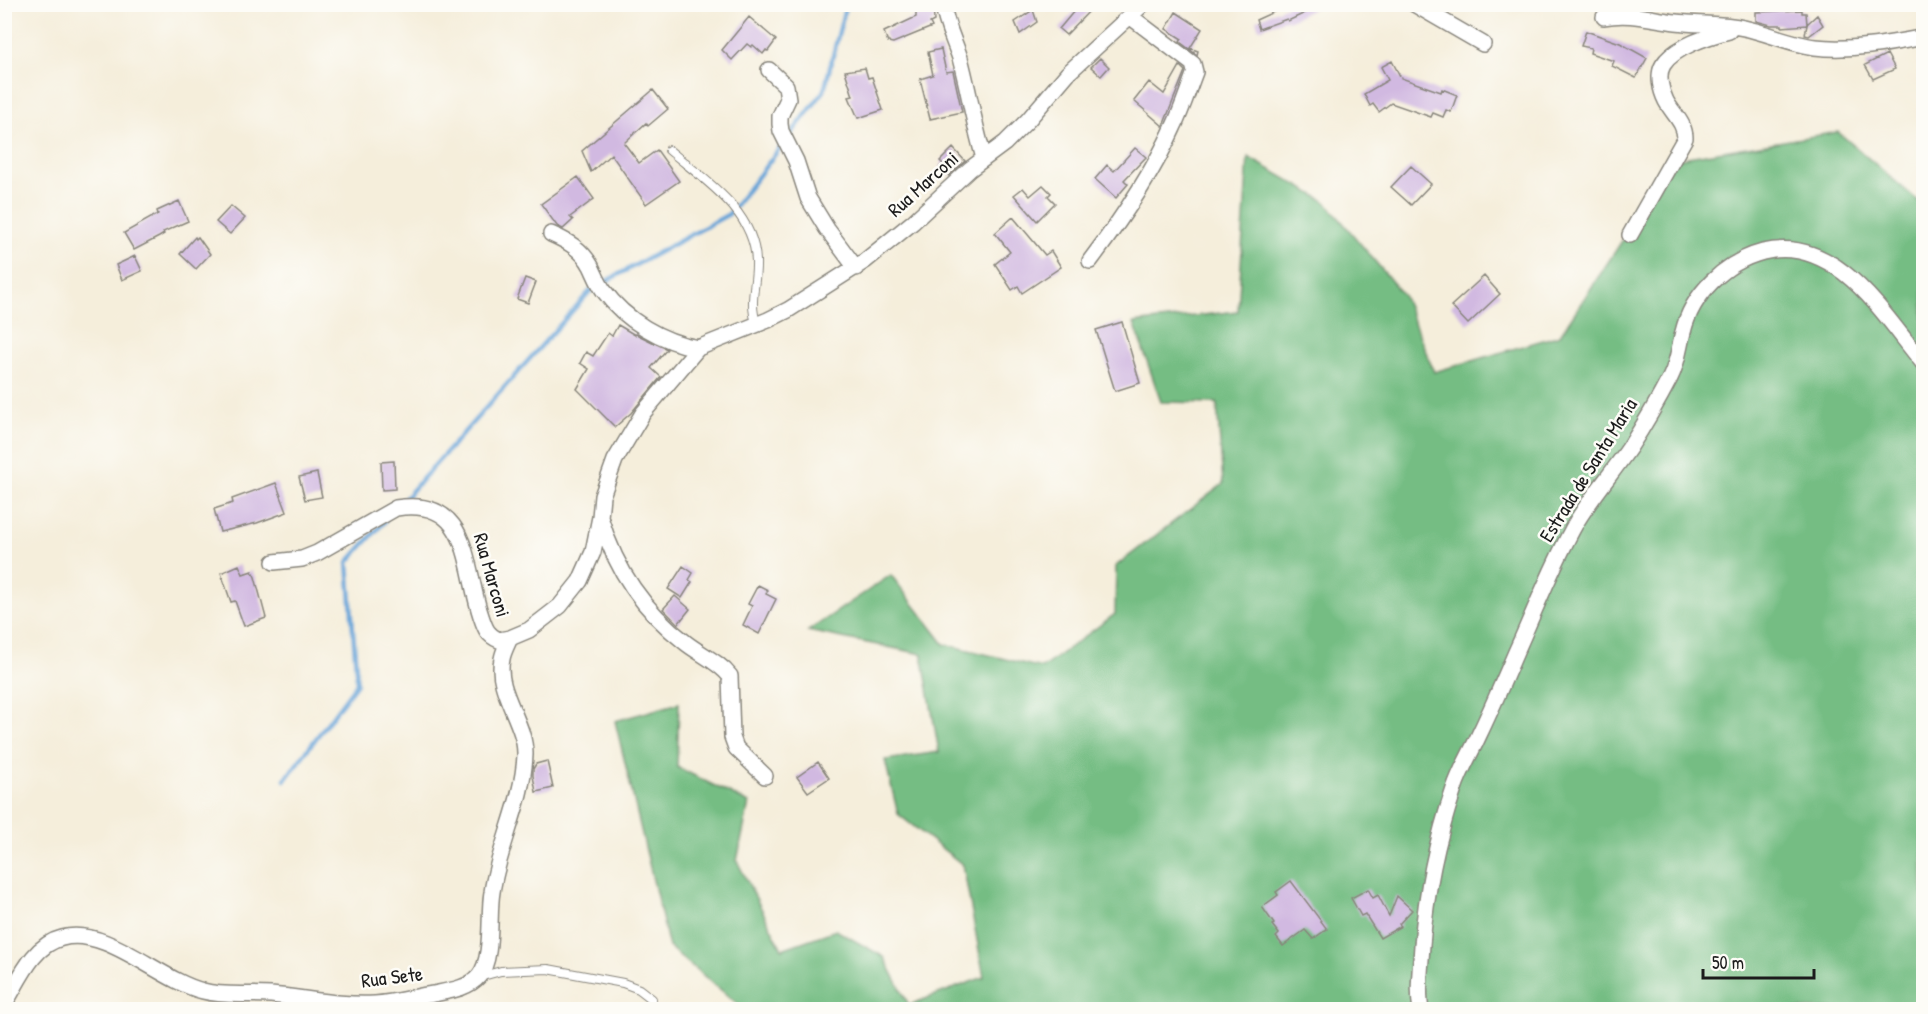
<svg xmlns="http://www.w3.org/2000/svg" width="1928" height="1014" viewBox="0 0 1928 1014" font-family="'Patrick Hand',sans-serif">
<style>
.forest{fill:#74bd83;stroke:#486c50;stroke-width:1.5}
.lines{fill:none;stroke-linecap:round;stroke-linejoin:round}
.stream{stroke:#67a4d8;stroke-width:4.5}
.building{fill:#d1b9e1}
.lane-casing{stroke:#88857c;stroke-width:10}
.street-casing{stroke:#88857c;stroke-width:18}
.lane{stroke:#fff;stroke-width:8}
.street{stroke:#fff;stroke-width:15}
.labels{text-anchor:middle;stroke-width:5;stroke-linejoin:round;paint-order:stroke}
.street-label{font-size:20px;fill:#1c1c1c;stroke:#fdfcf7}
</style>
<rect width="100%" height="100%" fill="#fdfcf7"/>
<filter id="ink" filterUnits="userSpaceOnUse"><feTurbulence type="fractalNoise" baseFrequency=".0167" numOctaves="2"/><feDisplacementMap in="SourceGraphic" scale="12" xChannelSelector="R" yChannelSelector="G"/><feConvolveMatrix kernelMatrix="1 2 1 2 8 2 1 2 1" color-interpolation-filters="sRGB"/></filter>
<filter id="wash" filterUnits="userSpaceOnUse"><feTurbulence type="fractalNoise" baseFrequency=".008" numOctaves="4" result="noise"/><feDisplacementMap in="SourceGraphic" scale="24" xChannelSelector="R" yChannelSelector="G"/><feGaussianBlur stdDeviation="1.35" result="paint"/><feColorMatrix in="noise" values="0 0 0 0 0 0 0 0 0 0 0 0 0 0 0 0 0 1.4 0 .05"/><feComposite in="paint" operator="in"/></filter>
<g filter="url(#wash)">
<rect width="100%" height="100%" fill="#f5eedb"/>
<path class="forest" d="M1838 132 1923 205V1009H744L669 947 615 721 679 703 677 767 749 803 737 861 782 949 836 930 884 957 909 1005 984 977 963 865 898 814 885 760 939 752 922 654 808 631 891 575 944 644 1042 668 1115 614 1116 566 1223 484 1217 403 1161 402 1134 323 1238 311 1248 157 1325 201 1403 295 1434 372 1560 335 1676 159Z"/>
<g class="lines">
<path class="stream" d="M788 138 824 91 846 4
M401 503 592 289 729 214 783 144
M285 780 357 683 348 562 385 521"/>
</g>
<g id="blocks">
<path class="building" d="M916 4H933L934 21 930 23 932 27 893 43 888 42 884 32 916 17Z
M1080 4H1096L1066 35 1059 29Z
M1291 4H1324L1288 21 1287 19 1259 29 1256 20Z
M1033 10 1037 22 1020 34 1015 22Z
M1802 10V13H1806L1807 24 1817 15 1823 25 1809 36 1805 35 1807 25 1782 27V25H1771L1756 21V12Z
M1176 12 1202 29 1190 48 1198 51 1197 55 1180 42 1182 39 1166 29Z
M749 17 776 40 768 51 766 50 763 54 753 45 751 47 747 44 732 60 722 50Z
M1586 31 1620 43 1647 58 1636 78 1612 66 1614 61 1590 53 1591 48 1581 46Z
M941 49 946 72 953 71 962 112 930 119 920 79 933 75 928 52Z
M1887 54 1895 69 1873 79 1865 65Z
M1100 58 1109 67 1101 76 1091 67Z
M1392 61 1401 78 1441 92 1442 89 1457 95 1451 112 1446 110 1443 117 1433 113 1431 117 1391 103 1379 112 1373 104 1370 106 1364 94 1388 80 1381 67Z
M1180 66 1185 71 1163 126 1134 101 1149 82 1164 94Z
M865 68 868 78 872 77 883 110 858 118 849 97 853 96 845 71Z
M653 90 668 109 648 126 646 123 624 143 639 163 657 150 679 181 646 204 611 154 591 172 582 151Z
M953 148 965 161 949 176 940 167 943 164 940 161Z
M1135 148 1146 157 1124 180 1128 184 1116 198 1095 179 1107 165 1114 171Z
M1411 166 1431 184 1411 205 1391 187Z
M578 177 594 199 570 217 573 220 563 229 557 226 541 204Z
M1043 185 1051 193 1048 196 1055 203 1037 221 1014 195 1023 188 1030 196Z
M179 201 188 221 163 232 164 234 159 237 134 250 124 233 158 214 157 211Z
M231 206 245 218 230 234 216 222Z
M1013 217 1045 255 1051 251 1061 267 1022 293 1018 286 1012 290 995 264 1010 252 995 233Z
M195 237 196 239 198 237 210 254 196 269 180 254Z
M135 256 142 271 122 280 116 265Z
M1484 276 1500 294 1468 324 1451 306Z
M525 278 536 282 528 303 517 299Z
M1122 322 1140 383 1115 391 1096 330Z
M618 325 635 335 636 334 667 349 651 368 661 377 631 413 615 427 577 389 589 369 580 363 586 352 593 356 608 333 612 336Z
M394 461 395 489 382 490 381 462Z
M317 473 322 497 305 500 299 477Z
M276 483 287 512 257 523 220 532 214 509 233 503 232 499Z
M239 565 243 574 252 571 255 577 266 618 244 626 235 601 231 602 221 573Z
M683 566 693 573 689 580 692 582 682 598 668 589Z
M758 585 768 590 766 594 776 599 759 634 743 625 752 606 748 604Z
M675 596 690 609 678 624 663 609Z
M547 761 553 788 536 792 533 776V769L536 764Z
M818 762 829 778 808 792 797 777Z
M1291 881 1327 929 1313 939 1305 930 1283 946 1276 937 1279 934 1272 925 1274 924 1262 907 1278 895 1276 892Z
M1368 889 1373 898 1378 895 1389 916 1397 896 1412 910 1399 924 1401 926 1380 938 1365 914 1361 916 1351 898Z"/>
</g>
</g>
<g filter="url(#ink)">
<use href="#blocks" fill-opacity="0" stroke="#88857c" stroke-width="1.5"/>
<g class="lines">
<defs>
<path id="lane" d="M669 150C704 180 754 210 756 261 757 283 748 303 757 325
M479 977 501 971 548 969 623 983 639 989 652 999"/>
<path id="street" d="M943 4C945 23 954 40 960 58 969 91 974 125 984 158
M1414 4 1483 44
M1604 17C1629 12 1651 19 1676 22 1698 25 1722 23 1744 28 1768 33 1791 44 1815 47 1851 51 1888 44 1924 37
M769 70 786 86 788 99 780 116V124L781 131 796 161 808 198 827 229 856 268
M551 234C567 241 582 249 591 266 595 274 598 283 604 291 625 320 662 342 698 348
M1630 235 1685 138C1685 123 1673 114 1666 101 1661 91 1657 75 1663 65 1674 47 1709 36 1729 31
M1090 261C1121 220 1152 175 1173 128 1182 110 1188 90 1195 72L1193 64 1131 17
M601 520C616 571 644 611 686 643 700 654 719 662 730 676L732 737 736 748 765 776
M274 562 302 559 317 553 396 508C471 496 464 566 481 616 485 628 487 635 499 640L510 638 529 630 560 606 580 581 593 552 600 517 602 496 615 460 643 413 698 348 768 320 788 310 865 261 913 222 970 169 1005 143 1028 120 1068 73 1143 4
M4 1005C19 981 32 945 62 938 107 926 159 980 203 991 225 997 249 993 271 995 306 998 340 1006 375 1004 394 1003 414 997 433 994 448 991 468 989 479 976 494 958 488 914 492 892 499 845 523 802 525 755 526 723 495 691 502 659 503 652 507 645 510 638
M1421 1010C1417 989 1421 966 1422 945 1426 892 1437 839 1454 789 1460 770 1471 753 1479 735 1492 708 1504 680 1516 652 1536 608 1553 563 1577 521 1593 495 1613 472 1630 447 1644 425 1658 401 1670 378 1678 363 1679 347 1683 332 1692 294 1725 262 1763 252 1837 234 1884 316 1924 364"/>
</defs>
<use href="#lane" class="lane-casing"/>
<use href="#street" class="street-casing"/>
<use href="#lane" class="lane"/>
<use href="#street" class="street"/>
</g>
</g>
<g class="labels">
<g class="street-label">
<text transform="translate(923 184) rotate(-42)" y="7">Rua Marconi</text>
<text transform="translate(1588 470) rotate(-58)" y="7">Estrada de Santa Maria</text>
<text transform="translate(492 575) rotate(74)" y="7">Rua Marconi</text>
<text transform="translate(392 977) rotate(-7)" y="7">Rua Sete</text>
</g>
</g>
<rect width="1928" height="1014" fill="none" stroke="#fdfcf7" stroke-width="24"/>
<path d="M1703 969v9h111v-9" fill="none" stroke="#1c1c1c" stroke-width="3"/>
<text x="1712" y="969" font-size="18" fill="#1c1c1c" stroke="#fdfcf7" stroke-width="4.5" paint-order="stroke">50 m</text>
</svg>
